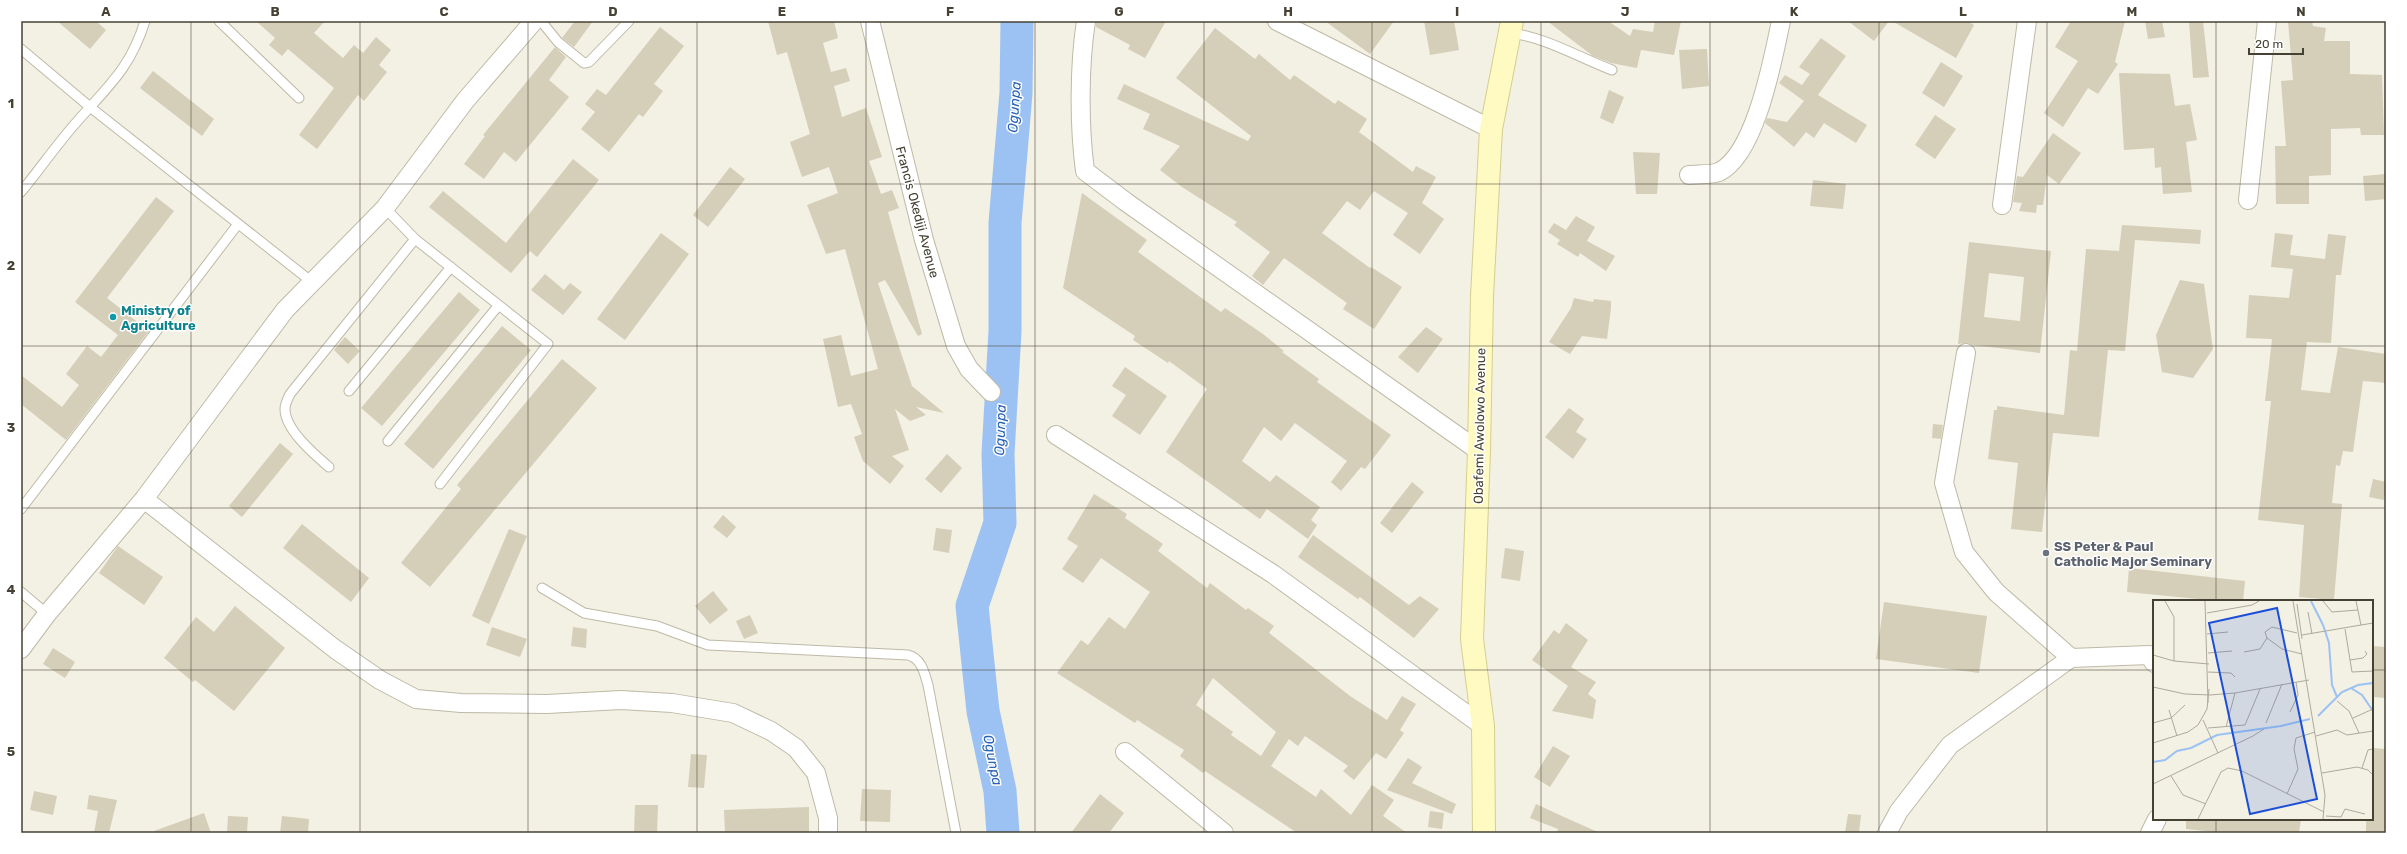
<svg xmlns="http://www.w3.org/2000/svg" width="2407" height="854" viewBox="0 0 2407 854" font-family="Rubik,sans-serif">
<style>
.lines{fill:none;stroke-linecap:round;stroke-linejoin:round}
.river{stroke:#9cc2f3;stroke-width:33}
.building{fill:#d5ceb9;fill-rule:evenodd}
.lane-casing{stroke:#bebaa6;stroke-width:11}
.street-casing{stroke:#bebaa6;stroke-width:20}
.secondary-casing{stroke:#d5ce91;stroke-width:24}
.lane{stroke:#fff;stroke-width:9}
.street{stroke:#fff;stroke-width:18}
.secondary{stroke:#fffac1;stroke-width:22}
.grid{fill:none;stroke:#454133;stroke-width:1;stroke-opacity:0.55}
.culture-dot{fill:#0f9aa8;stroke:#fff;stroke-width:1.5}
.worship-dot{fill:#6b7280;stroke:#fff;stroke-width:1.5}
.labels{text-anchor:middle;stroke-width:3;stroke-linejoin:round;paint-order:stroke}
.street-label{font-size:13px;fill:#454133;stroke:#fff}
.culture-label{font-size:13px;font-weight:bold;fill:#0d838f;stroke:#fff;text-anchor:start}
.worship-label{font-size:13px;font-weight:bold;fill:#5b616d;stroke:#fff;text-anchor:start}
.water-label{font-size:14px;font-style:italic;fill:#2963b5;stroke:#fff}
.inset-river{fill:none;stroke:#9cc2f3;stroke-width:2}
.inset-road{fill:none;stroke:#adaa9d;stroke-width:1}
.view{fill:#1d4ed8;fill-opacity:0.15;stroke:#1d4ed8;stroke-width:2}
.inset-edge{fill:none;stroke:#454133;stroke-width:2}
.neatline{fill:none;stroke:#454133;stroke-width:1.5}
.grid-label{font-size:13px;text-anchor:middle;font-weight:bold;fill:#454133}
</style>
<rect width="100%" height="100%" fill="#f3f0e4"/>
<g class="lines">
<path class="river" d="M1003 833 1000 791 983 711 972 606 1000 523 998 454 1005 331V223L1016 93 1017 21"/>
</g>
<path class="building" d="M57 21H96L106 30 90 49Z
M256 21H325L314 33 343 58 354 45 363 53 376 37 391 50 379 65 387 72 364 101 358 95 317 149 299 135 334 88 288 49 282 56 269 45 275 38Z
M575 21H593L574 47 562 38Z
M768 21H834L838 38 823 43 831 72 846 68 850 81 834 86 842 117 866 108 882 157 869 161 881 194 892 190 899 208 888 212 922 334 918 336 885 280 878 283 912 386 944 413 916 407 926 415 910 421 895 409 909 450 892 456 904 466 890 484 863 461 854 437 862 434 851 404 838 407 823 339 841 335 851 376 878 369 845 249 826 254 807 205 838 193 829 167 802 177 790 142 810 134 787 52 777 55Z
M1096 21H1166L1145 58 1128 49 1130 45 1096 27Z
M1325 21H1394L1370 54Z
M1424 21H1454L1459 50 1430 55Z
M1547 21H1608L1630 36 1633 29 1653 32 1655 21H1681L1674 55 1641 50 1637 68 1611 63 1593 56Z
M1848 21H1889L1874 41Z
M1892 21H1967L1974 25 1956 58Z
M2071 21H2125L2115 62 2118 64 2098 94 2088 88 2063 127 2044 113 2078 61 2055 47Z
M2145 21H2162L2165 37 2148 39Z
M2189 21H2203L2209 77 2193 78Z
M2288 21H2312L2313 26 2326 28 2324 41H2350V74L2382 75 2384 135H2361L2360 128 2331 129V175L2309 176V204H2276L2275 146H2286L2281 81 2293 80Z
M660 27 684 46 654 84 663 91 643 117 639 114 609 152 581 129 595 112 585 104 597 89 606 95Z
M1215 28 1255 59 1259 54 1290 80 1294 75 1335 104 1338 100 1367 119 1359 132 1413 172 1416 166 1436 177 1422 203 1444 219 1420 254 1393 235 1408 213 1374 191 1360 210 1347 201 1322 233 1370 268 1371 267 1402 287 1374 329 1343 309 1347 303 1284 258 1263 285 1252 276 1270 252 1234 225 1237 222 1182 187 1160 170 1180 146 1143 129 1150 114 1117 99 1124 84 1248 141 1251 136 1176 78Z
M1821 38 1846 56 1818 95 1867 125 1856 143 1824 123 1814 138 1806 132 1794 147 1765 123 1767 118 1787 122 1804 101 1779 83 1785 75 1802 85 1810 74 1799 67Z
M555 47 566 57 549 80 569 97 516 162 504 152 484 179 464 164 485 136 483 135Z
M1707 49 1709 86 1682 89 1679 50Z
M1941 62 1963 76 1944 107 1922 93Z
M153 71 214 119 202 136 140 88Z
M2119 73 2170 74 2175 106 2190 104 2197 140 2186 142 2192 192 2163 194 2161 167 2155 168 2154 148 2124 150Z
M1609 90 1624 97 1613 124 1600 118Z
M1935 115 1956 129 1935 159 1915 145Z
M2053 133 2081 153 2059 184 2047 175 2043 205H2037L2036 213 2019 211 2022 203 2013 202 2017 176 2023 177Z
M1633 152 1660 153 1657 194H1636Z
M573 159 599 180 537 257 530 251 511 273 429 207 443 191 506 243Z
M730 167 745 179 708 227 693 215Z
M2386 174V199L2365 201 2363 176Z
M1813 180 1846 184 1843 209 1810 206Z
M1082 193 1147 240 1138 252 1221 312 1225 308 1263 334 1284 351 1282 352 1319 379 1317 382 1391 435 1365 469 1361 467 1341 491 1331 482 1347 461 1295 423 1281 441 1264 427 1242 461 1270 482 1276 475 1320 507 1311 520 1317 525 1308 539 1267 509 1260 519 1166 452 1207 389 1169 361 1168 363 1133 340 1135 336 1063 288Z
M156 197 174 211 107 298 149 331 66 440 21 404V375L62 407 79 385 66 374 87 346 101 357 118 335 75 302Z
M1576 216 1595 227 1587 241 1615 256 1606 271 1580 253 1578 257 1557 244 1560 240 1548 232 1554 223 1566 230Z
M2122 225 2201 230 2200 244 2135 240 2125 351 2108 350 2099 437 2053 433 2042 532 2011 529 2018 463 1988 459 1994 410H1997V406L2064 415 2070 350 2077 351 2086 249 2119 251Z
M661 233 689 254 625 340 597 319Z
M2275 233 2293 235 2290 255 2325 259 2328 234 2346 236 2341 275H2336L2331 343 2307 342 2301 390 2330 393 2338 347 2386 354V383L2363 381 2353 452 2343 451 2340 466 2336 465 2332 503 2342 504 2334 600 2299 597 2304 525 2258 520 2271 401H2265L2272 339 2246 338 2249 295 2289 298 2293 269 2271 267Z
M1969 242 2051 251 2040 353 1973 345 1967 343 1958 344ZM1989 273 2024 277 2020 321 1984 317Z
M545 274 564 290 570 283 582 292 563 315 531 290Z
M2180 280 2204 284 2213 349 2193 378 2162 372 2156 335Z
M459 292 480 310 382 426 361 408Z
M1574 298 1593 302 1594 299 1611 301V308L1607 339 1582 336 1570 354 1549 342 1571 308Z
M502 326 531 350 433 469 404 444Z
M1426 327 1443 339 1418 373 1398 357Z
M345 337 360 351 348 364 334 350Z
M562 359 597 388 430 587 401 563 461 489 457 485Z
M1125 367 1167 396 1140 435 1112 416 1126 395 1112 386Z
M1569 408 1584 419 1576 432 1587 439 1573 459 1545 437Z
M1933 424 1943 425 1941 439 1932 438Z
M280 443 293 454 242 517 229 506Z
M947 454 962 468 941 493 925 479Z
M2373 479 2386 482 2384 500 2369 497Z
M1412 482 1424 492 1392 533 1380 523Z
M1094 494 1127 514 1125 518 1163 544 1158 551 1207 588 1210 583 1246 610 1248 608 1274 626 1269 633 1350 696 1387 720 1402 696 1416 704 1400 730 1404 733 1386 759 1376 753 1354 780 1343 771 1348 766 1305 736 1298 746 1289 739 1271 766 1316 797 1321 789 1351 815 1372 785 1394 800 1383 816 1407 833H1297L1205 771 1203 773 1180 756 1184 750 1137 720 1135 723 1057 673 1081 640 1088 645 1109 617 1125 629 1150 592 1101 558 1083 583 1062 569 1078 546 1067 539ZM1213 678 1276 732 1261 756 1231 735 1233 732 1196 705Z
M723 515 736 527 727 538 713 527Z
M302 524 369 578 351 602 283 548Z
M936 528 952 530 949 553 933 550Z
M509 529 527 536 489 624 472 616Z
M1313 535 1409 605 1420 596 1439 609 1414 638 1360 597 1358 599 1298 557Z
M118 546 163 577 144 605 99 573Z
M1505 548 1524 551 1520 581 1501 578Z
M2129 568 2245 581 2243 601H2218L2127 592Z
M713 591 728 610 710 624 695 606Z
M1884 602 1987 616 1979 673 1876 659Z
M235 606 285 648 234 711 195 680 193 682 164 658 196 617 214 632Z
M750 615 758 633 744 639 736 621Z
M1566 623 1588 640 1571 667 1596 682 1588 694 1596 700 1593 719 1552 711 1568 686 1532 660 1554 630 1559 634Z
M492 627 527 639 520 657 486 645Z
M573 627 587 629 586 648 571 646Z
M2372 646 2386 647 2385 698 2372 697Z
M53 648 75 662 65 678 43 664Z
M1553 746 1570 756 1550 787 1534 777Z
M2372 748 2386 749V833H2366V819H2372Z
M691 754 707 755 704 788 688 787Z
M1408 758 1422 767 1412 783 1456 804 1452 814 1387 790Z
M862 789 891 790 890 822 860 821Z
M34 791 57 796 53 815 30 810Z
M1100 794 1124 813 1109 833H1071Z
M89 795 117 800 109 833H94L98 811 87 809Z
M1536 804 1564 817 1600 833H1557L1558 829 1530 818Z
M635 805H658L657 833H634Z
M809 807V833H725L724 810Z
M1430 811 1444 813 1442 829 1428 827Z
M204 813 211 833H154V831Z
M1848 814 1861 815 1859 833H1845Z
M228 816 248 817 247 833H227Z
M282 816 309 819 308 833H280Z
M2186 819H2301L2299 833H2224L2186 829Z"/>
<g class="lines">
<defs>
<path id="lane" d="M219 21 299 98
M541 21 558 42 584 63 589 62 629 21
M1511 33C1547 38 1578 57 1612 70
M21 49 90 107 312 282
M21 192C39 170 55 147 74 125 106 88 130 70 145 21
M385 208 415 239 548 344 440 484
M349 391 451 267
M388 441 498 306
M329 467C315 455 285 430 285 409 285 404 288 398 290 394L415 239
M21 509 238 224
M542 588 584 613 657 626 708 645 908 655C922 659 924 672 928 685L956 833
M21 592 47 614"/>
<path id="street" d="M870 21 924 240 956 346 969 369 991 392
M1086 21C1079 66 1079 126 1085 171L1126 202 1479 451
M1277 21 1491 129
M1689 175C1697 174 1711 175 1719 172 1756 154 1773 58 1781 21
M2248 200 2267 21
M2002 205 2027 21
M1966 353 1944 483 1964 552 1996 592 2071 658 2149 655 2154 663
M1056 435 1273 574 1483 726
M144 499 335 649 380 680 416 699 461 703 547 704 621 700 672 703 733 713 771 731 796 748 816 773 828 818V833
M21 649 47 614 144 499 285 310 385 208 465 101 534 21
M1125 752 1224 833
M1887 833 1899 811 1950 745 2071 658
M2150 833 2157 819"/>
<path id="secondary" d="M1484 833 1483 726 1472 639 1479 451 1482 296 1491 129 1512 21"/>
</defs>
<use href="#lane" class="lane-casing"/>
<use href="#street" class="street-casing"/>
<use href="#secondary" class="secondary-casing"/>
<use href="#lane" class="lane"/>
<use href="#street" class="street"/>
<use href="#secondary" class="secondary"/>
</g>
<path class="grid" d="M191 21V833M360 21V833M528 21V833M697 21V833M866 21V833M1035 21V833M1204 21V833M1372 21V833M1541 21V833M1710 21V833M1879 21V833M2047 21V833M2216 21V601M21 184H2386M21 346H2386M21 508H2386M21 670H2154M2372 670H2386M2216 819V833"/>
<circle class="culture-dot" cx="113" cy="317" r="4"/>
<circle class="worship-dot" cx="2046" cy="553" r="4"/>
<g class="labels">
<g class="street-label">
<text transform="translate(918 212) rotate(75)" y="5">Francis Okediji Avenue</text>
<text transform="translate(1479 426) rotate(-89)" y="5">Obafemi Awolowo Avenue</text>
</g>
<g class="culture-label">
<text x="121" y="315">Ministry of<tspan x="121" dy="15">Agriculture</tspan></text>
</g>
<g class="worship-label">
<text x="2054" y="551">SS Peter &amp; Paul<tspan x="2054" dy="15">Catholic Major Seminary</tspan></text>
</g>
<g class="water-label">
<text transform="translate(1014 107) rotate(-86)" y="5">Ogunpa</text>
<text transform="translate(1000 430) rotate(-88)" y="5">Ogunpa</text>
<text transform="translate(993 760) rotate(79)" y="5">Ogunpa</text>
</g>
</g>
<g transform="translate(2153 600)">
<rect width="220" height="220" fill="#f3f0e4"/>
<path class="inset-river" d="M158 1 170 25 176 43 179 85 184 97M198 88 209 95 220 111M165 116 189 92 205 85 220 83M0 162 12 160 24 151 38 148 64 135 128 126 157 119"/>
<path class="inset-road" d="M12 1 21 17V61M52 1 55 103M140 1 172 195 170 219M170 1 179 12 205 10M203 1 208 25M144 4 149 39M155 12 159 34M54 13 99 5 106 1M192 29 199 72 220 71M54 34 75 32M149 35 220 23M114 38 129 49 149 54M91 52 107 49 114 38 112 32 119 27 144 33M55 53 79 51M0 55 21 61 56 64M197 60 210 58 214 54 212 51M55 72 78 73 82 77M0 87 32 94 57 95 82 93 156 80M184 101 196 111 206 133M16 110 24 136M137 112 145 95 143 82M200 118 220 109M50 120 65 153M0 123 18 118 32 105M113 123 129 84M73 127 82 93M55 128 92 125 107 89M163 136 184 130 194 135 220 131M0 143 35 132 45 125 54 109 56 89M209 168 215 150 220 149M169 173 204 167 215 170 220 175M18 176 30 195 53 204M0 184 100 136 111 129M134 194 145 169 141 149 143 138 162 132M173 216 188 217 192 209 212 214M45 219 68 172 75 168 89 171 171 212"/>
<path class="view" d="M124 8 164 199 97 214 56 23Z"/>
<rect width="220" height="220" class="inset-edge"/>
</g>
<rect width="2407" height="854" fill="none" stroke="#ffffff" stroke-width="44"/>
<path d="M2249 48v6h54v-6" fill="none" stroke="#454133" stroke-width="2"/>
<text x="2255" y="48" font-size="12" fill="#454133" stroke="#ffffff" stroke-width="3" paint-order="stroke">20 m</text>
<rect x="22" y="22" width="2363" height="810" class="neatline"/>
<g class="grid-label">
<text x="106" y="16">A</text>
<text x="275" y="16">B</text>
<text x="444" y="16">C</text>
<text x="613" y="16">D</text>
<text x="782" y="16">E</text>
<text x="950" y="16">F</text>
<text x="1119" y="16">G</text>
<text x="1288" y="16">H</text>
<text x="1457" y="16">I</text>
<text x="1625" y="16">J</text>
<text x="1794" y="16">K</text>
<text x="1963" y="16">L</text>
<text x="2132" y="16">M</text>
<text x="2301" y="16">N</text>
<text x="11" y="108">1</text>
<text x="11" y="270">2</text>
<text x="11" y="432">3</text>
<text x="11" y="594">4</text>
<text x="11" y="756">5</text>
</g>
</svg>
